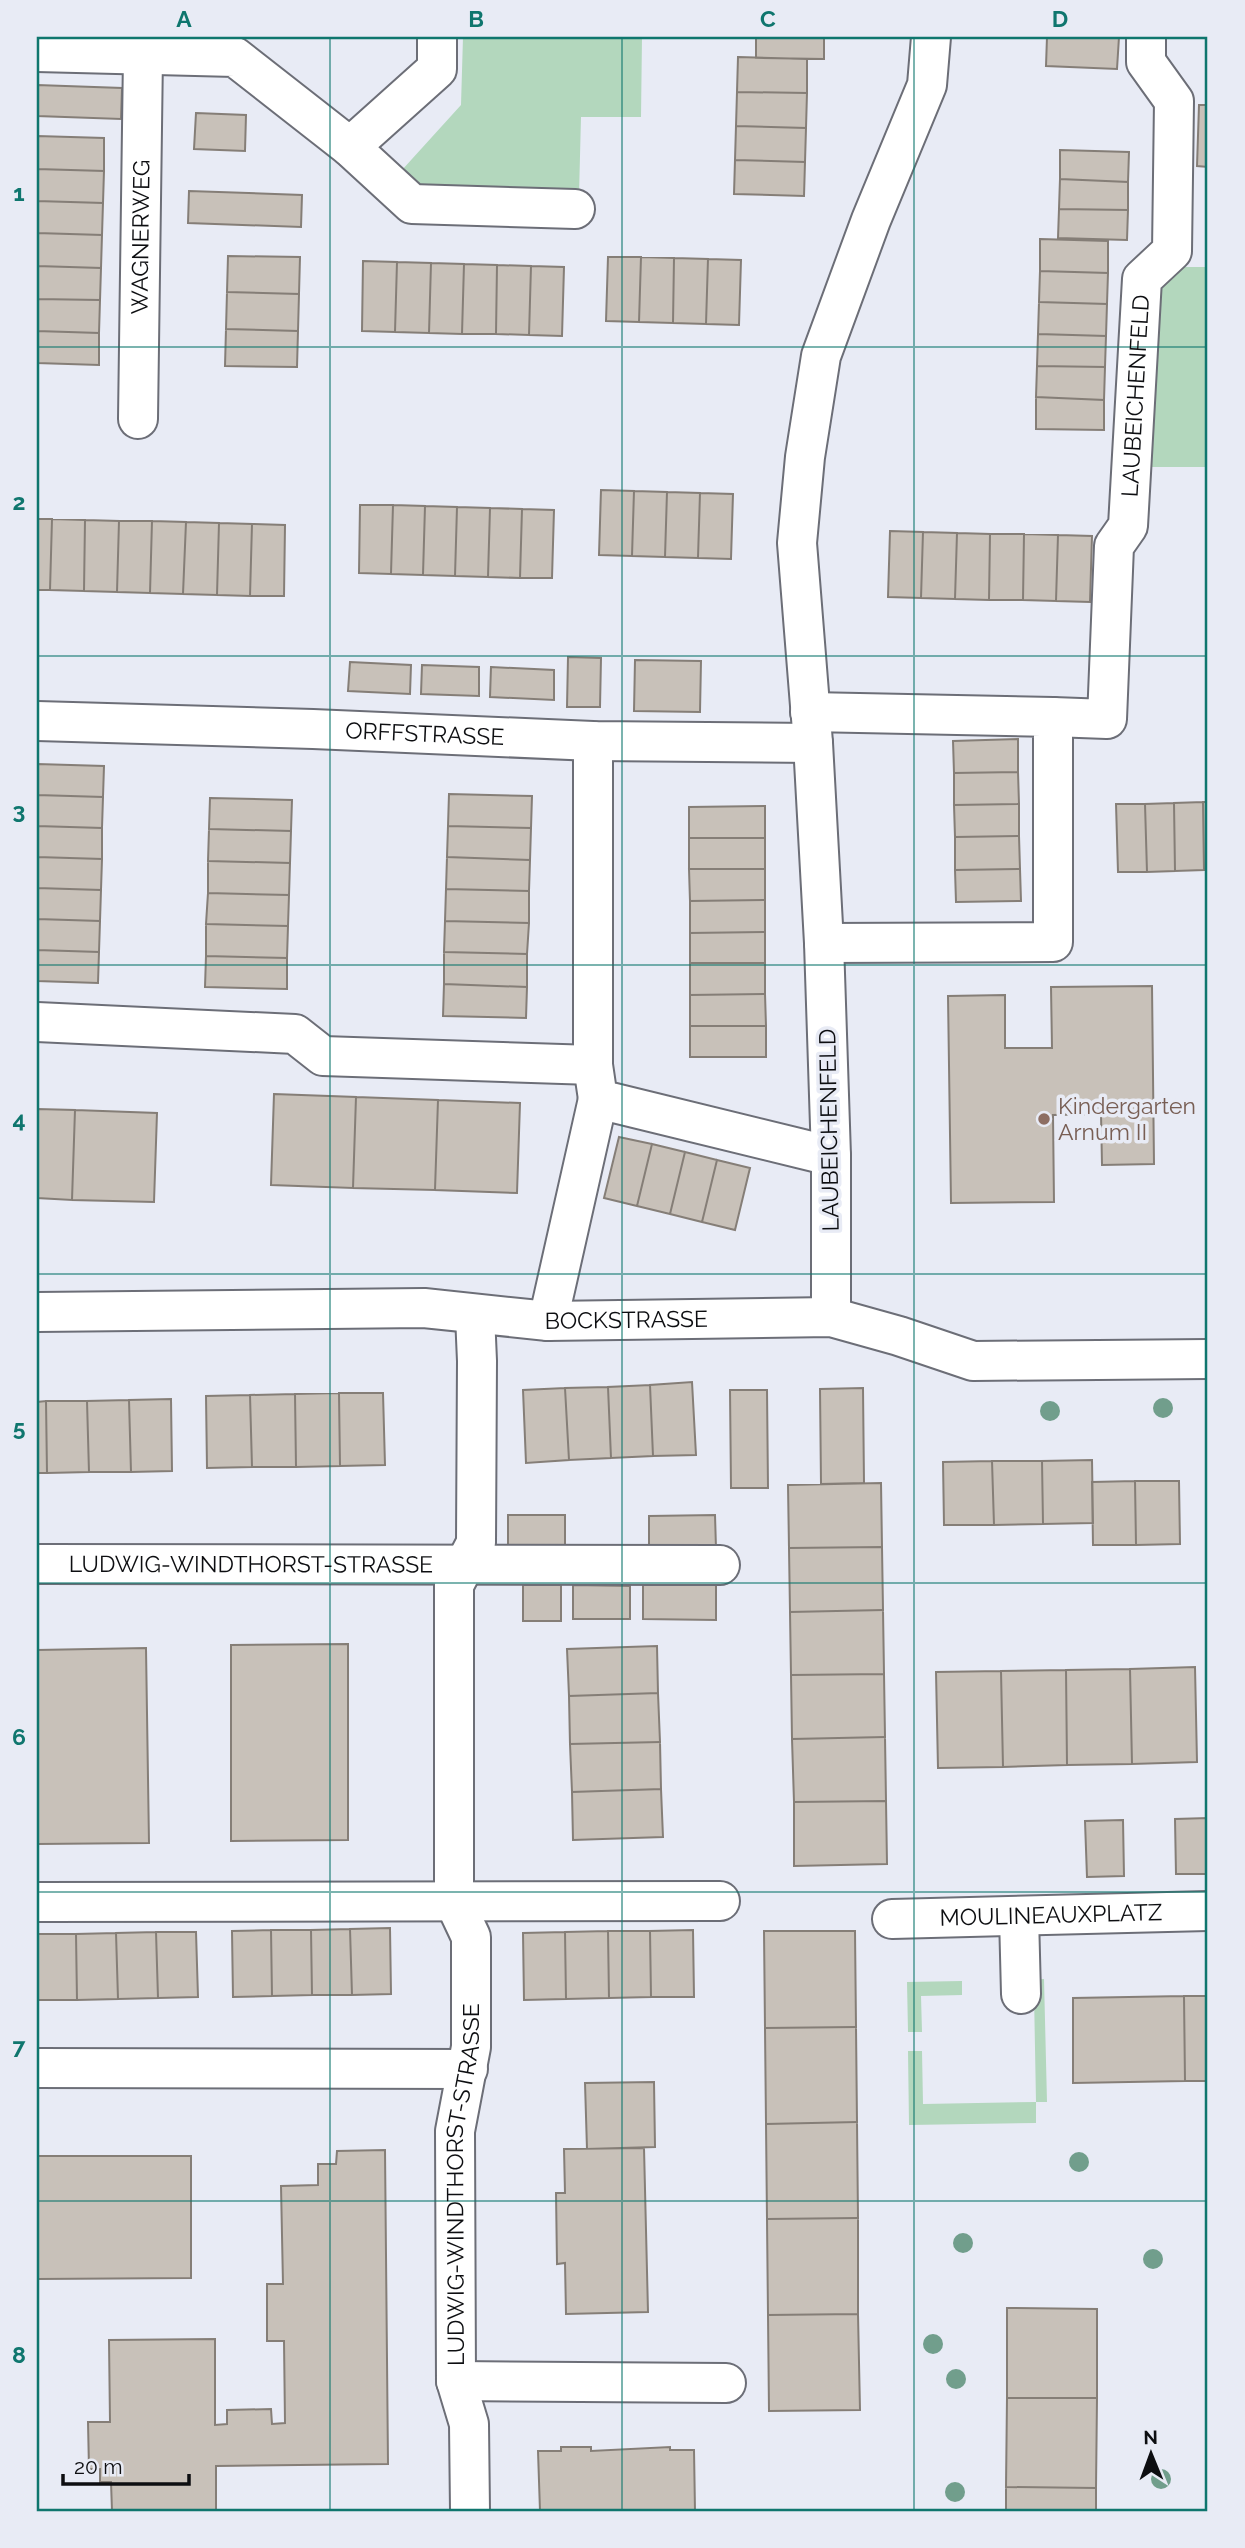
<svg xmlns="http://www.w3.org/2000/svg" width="1245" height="2548" viewBox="0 0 1245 2548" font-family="Raleway,sans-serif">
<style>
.green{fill:#b3d7bd}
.building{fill:#c8c1b9;stroke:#857e77;stroke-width:2}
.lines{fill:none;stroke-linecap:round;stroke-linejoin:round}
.minor-casing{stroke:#6c6e77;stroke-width:42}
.minor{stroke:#fff;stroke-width:38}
.tree{fill:#719e8c}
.grid{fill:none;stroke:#0f766e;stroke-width:2;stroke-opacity:0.55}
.education-dot{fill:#8d6e63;stroke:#e8ebf5;stroke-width:2.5}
.labels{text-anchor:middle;stroke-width:7;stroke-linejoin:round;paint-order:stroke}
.street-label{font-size:23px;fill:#0d0e11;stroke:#e8ebf5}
.education-label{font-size:23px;fill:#785e54;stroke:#e8ebf5;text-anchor:start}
.neatline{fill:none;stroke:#0f766e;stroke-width:2.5}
.grid-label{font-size:23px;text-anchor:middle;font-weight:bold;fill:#0f766e}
</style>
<rect width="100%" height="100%" fill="#e8ebf5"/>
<path class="green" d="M463 37H642L641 117H581L579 195 427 192 402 170 461 105Z
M1181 267H1208V467H1152L1157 291Z
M1044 1979 1047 2102H1036V2123L909 2125 908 2051H922L923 2104 1036 2102 1034 1994 1027 1980Z
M962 1981V1995L921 1996 922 2032H908L907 1982Z"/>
<path class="building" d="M756 37H824V59L756 58Z
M1047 37H1119L1117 69 1046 66Z
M738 57 807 59V93L737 92Z
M37 85 122 88 121 119 37 116Z
M737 92 807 93 806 128 736 126Z
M1199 105H1208V167L1197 166Z
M196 113 246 115 245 151 194 149Z
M736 126 806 128 805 162 735 160Z
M37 136 104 138V171L37 169Z
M1060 150 1129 152 1128 182 1060 179Z
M735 160 805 162 804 196 734 194Z
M37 169 104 171 103 203 37 201Z
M1060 179 1128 182V210L1059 209Z
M189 191 302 195 301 227 188 223Z
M37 201 103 203 102 235 37 233Z
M1059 209 1128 210 1127 240 1058 238Z
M37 233 102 235 101 268 37 266Z
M1040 239 1108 241V273L1040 271Z
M228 256 300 257 299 294 227 292Z
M608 257H641L639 322 606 321Z
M641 257 674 258 673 323 639 322Z
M674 258 708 259 706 324 673 323Z
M708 259 741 260 739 325 706 324Z
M363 261 397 262 395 332 362 331Z
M397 262 431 263 429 333 395 332Z
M431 263 464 264 462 334 429 333Z
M464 264 497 265 496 334H462Z
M497 265 531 266 529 335 496 334Z
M37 266 101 268 100 300 37 299Z
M531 266 564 267 562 336 529 335Z
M1040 271 1108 273 1107 304 1039 302Z
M227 292 299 294 298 331 226 329Z
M37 299 100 300 99 333 37 331Z
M1039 302 1107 304 1106 336 1038 334Z
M226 329 298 331 297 367 225 366Z
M37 331 99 333V365L37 363Z
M1038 334 1106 336 1105 367 1037 366Z
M1037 366 1105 367 1104 400 1036 397Z
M1036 397 1104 400V430L1036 429Z
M601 490 634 491 632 556 599 555Z
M634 491 667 492 665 557 632 556Z
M667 492 700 493 698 558 665 557Z
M700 493 733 494 731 559 698 558Z
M360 505H393L391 574 359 573Z
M393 505 425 506 423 575 391 574Z
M425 506 457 507 455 576 423 575Z
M457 507 490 508 488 577 455 576Z
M490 508 522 509 520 578 488 577Z
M522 509 554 510 552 578H520Z
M37 519H52L50 590H37Z
M52 519 85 520 84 591 50 590Z
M85 520 119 521 117 592 84 591Z
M119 521H152L150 593 117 592Z
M152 521 186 522 183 594 150 593Z
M186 522 219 523 217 595 183 594Z
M219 523 252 524 250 596 217 595Z
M252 524 285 525 284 596H250Z
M890 531 923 532 921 598 888 597Z
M923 532 957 533 955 599 921 598Z
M957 533 990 534 989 600 955 599Z
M990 534H1024L1023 600H989Z
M1024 534 1058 535 1056 601 1023 600Z
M1058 535 1092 536 1090 602 1056 601Z
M568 657 601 658 600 707H567Z
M635 660 701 661 700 712 634 711Z
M350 662 411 665 410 694 348 691Z
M422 665 479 667V696L421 694Z
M491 667 554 670V700L490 697Z
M1018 739V772L954 773 953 741Z
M37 764 104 766 103 797 37 795Z
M1018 772 1019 804 954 805V773Z
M449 794 532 796 531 828 448 826Z
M37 795 103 797 102 828 37 826Z
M210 798 292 800 291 831 209 829Z
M1203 802 1204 870 1175 871 1174 803Z
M1203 802H1208V870H1204Z
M1174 803 1175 871 1147 872 1145 804Z
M1019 804V836L955 837 954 805Z
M1116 804H1145L1147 872H1118Z
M765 806V838H689V807Z
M37 826 102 828V859L37 857Z
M448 826 531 828 530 860 447 857Z
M209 829 291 831 290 863 208 861Z
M1019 836 1020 869 955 870V837Z
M689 838H765V869H689Z
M37 857 102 859 101 890 37 888Z
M447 857 530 860 529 891 446 889Z
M208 861 290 863 289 895 208 893Z
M689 869H765V900L690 901Z
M1020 869 1021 901 956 902 955 870Z
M37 888 101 890 100 921 37 919Z
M446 889 529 891V923L445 921Z
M208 893 289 895 288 926 206 924Z
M765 900V932L690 933V901Z
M37 919 100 921 99 952 37 950Z
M445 921 529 923 527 954 444 952Z
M206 924 288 926 287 958 206 956Z
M765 932V963H690V933Z
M37 950 99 952 98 983 37 981Z
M444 952 527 954V987L444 984Z
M206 956 287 958V989L205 987Z
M690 963H765V994L690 995Z
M444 984 527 987 526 1018 443 1016Z
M1152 986 1154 1164 1102 1165 1101 1114 1053 1115 1054 1202 951 1203 948 996 1005 995V1048H1052L1051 987Z
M765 994 766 1026H690V995Z
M690 1026H766V1057H690Z
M274 1094 356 1097 353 1188 271 1185Z
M356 1097 438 1100 435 1190 353 1188Z
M438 1100 520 1103 517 1193 435 1190Z
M37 1109 75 1110 72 1200 37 1198Z
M75 1110 157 1113 154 1202 72 1200Z
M619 1137 652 1144 637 1206 604 1198Z
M652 1144 685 1152 670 1214 637 1206Z
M685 1152 717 1160 702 1222 670 1214Z
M717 1160 750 1168 735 1230 702 1222Z
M692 1382 696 1455 653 1456 650 1385Z
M650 1385 653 1456 611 1458 608 1387Z
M608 1387 611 1458 569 1460 565 1388Z
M565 1388 569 1460 526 1463 523 1390Z
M863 1388 864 1483 821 1484 820 1389Z
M730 1390H767L768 1488H731Z
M339 1393H383L385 1465 340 1466Z
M339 1393 340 1466 296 1467 295 1394Z
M295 1394 296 1467H252L250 1395Z
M250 1395 252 1467 207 1468 206 1396Z
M171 1399 172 1471 131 1472 129 1400Z
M129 1400 131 1472H89L87 1401Z
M46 1401H87L89 1472 47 1473Z
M46 1401 47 1473H37V1402Z
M1092 1460 1093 1523 1043 1524 1042 1461Z
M992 1461H1042L1043 1524 994 1525Z
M992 1461 994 1525H944L943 1462Z
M1135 1481H1179L1180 1544 1136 1545Z
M1135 1481 1136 1545H1093L1092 1482Z
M881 1483 882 1547 789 1548 788 1485Z
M508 1515H565V1550H508Z
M715 1515 716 1548 649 1547V1516Z
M882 1547 883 1610 790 1612 789 1548Z
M523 1585H561V1621H523Z
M573 1585 630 1586V1619H573Z
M643 1585H716V1620L643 1619Z
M883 1610 884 1674 791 1675 790 1612Z
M348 1644V1840L231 1841V1645Z
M657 1646 658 1693 569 1696 567 1649Z
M146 1648 149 1843 37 1844V1650Z
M1195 1667 1197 1762 1132 1764 1130 1669Z
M1130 1669 1132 1764 1067 1765 1066 1670Z
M1066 1670 1067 1765 1003 1767 1001 1671Z
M1001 1671 1003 1767 938 1768 936 1672Z
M884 1674 885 1737 792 1739 791 1675Z
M658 1693 660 1742 570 1744 569 1696Z
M885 1737 886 1801 794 1802 792 1739Z
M660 1742 661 1789 572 1792 570 1744Z
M661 1789 663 1837 573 1840 572 1792Z
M886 1801 887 1864 794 1866V1802Z
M1208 1818V1874H1176L1175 1819Z
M1123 1820 1124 1876 1087 1877 1085 1821Z
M390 1928 391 1994 352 1995 350 1929Z
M350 1929 352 1995H312L311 1930Z
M271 1930 272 1996 233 1997 232 1931Z
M271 1930H311L312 1995 272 1996Z
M693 1930 694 1997H651L650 1931Z
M608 1931H650L651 1997 609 1998Z
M608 1931 609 1998 566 1999 565 1932Z
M764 1931H855L856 2027 765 2028Z
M156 1932H196L198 1997 158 1998Z
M156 1932 158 1998 118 1999 116 1933Z
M565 1932 566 1999 524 2000 523 1933Z
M116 1933 118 1999 77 2000 76 1934Z
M37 1934H76L77 2000H37Z
M1184 1996H1208V2081H1185Z
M1184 1996 1185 2081 1073 2083V1998Z
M856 2027 857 2122 766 2124 765 2028Z
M654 2082 655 2147 587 2149 585 2083Z
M857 2122 858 2218 767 2219 766 2124Z
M644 2148 648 2312 566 2314 565 2263 557 2264 556 2193H565L564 2149Z
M385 2150 388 2464 216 2466V2511H112L111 2482H100V2469H89L88 2422H110L109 2340 215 2339V2425L227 2424V2410L271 2409 272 2424 285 2423 284 2341H267V2284H283L281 2186 318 2185V2164H336L337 2151Z
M37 2156H191V2278L37 2279Z
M858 2218V2314L768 2315 767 2219Z
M1007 2308 1097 2309V2398H1007Z
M858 2314 860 2410 769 2411 768 2315Z
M1007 2398H1097L1096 2488 1006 2487Z
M561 2447H591V2451L670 2447V2450H694L695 2511H540L538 2451H561Z
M1006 2487 1096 2488V2511H1006Z"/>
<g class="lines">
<defs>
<g id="minor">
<path d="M37 52 235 57 350 147 437 69V37"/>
<path d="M350 147 412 204 575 209"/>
<path id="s1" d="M138 419 143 55"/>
<path d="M810 712 1053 717V942L824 943"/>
<path id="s2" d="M1053 717 1107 719 1114 546 1128 526 1142 279 1172 251 1174 101 1146 62V37"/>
<path id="s3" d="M37 721 313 729 593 741 813 743"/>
<path d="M593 741V1065L598 1099 831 1156"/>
<path d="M37 1022 295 1034 323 1056 593 1065"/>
<path id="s4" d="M37 1312 424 1308 548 1321 831 1317 899 1336 973 1361 1208 1359"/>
<path d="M831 1317V1156L824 943 813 743 797 543 805 457 821 356 871 220 927 85 931 37"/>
<path d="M548 1321 598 1099"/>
<path id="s5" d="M37 1564 720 1565"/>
<path d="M37 1902 720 1901"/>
<path d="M1019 1916 1021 1994"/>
<path id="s6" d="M892 1919 1208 1911"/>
<path d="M37 2068 468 2069"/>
<path d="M456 2381 726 2383"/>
<path id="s7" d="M470 2511 469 2424 456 2381 455 2131 471 2047V1937L454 1901V1585L476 1543 477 1361 475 1315"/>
</g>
</defs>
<use href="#minor" class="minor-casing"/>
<use href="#minor" class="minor"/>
</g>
<g class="tree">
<circle cx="1163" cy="1408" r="10"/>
<circle cx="1050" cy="1411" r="10"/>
<circle cx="1079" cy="2162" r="10"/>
<circle cx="963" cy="2243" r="10"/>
<circle cx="1153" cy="2259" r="10"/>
<circle cx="933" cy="2344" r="10"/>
<circle cx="956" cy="2379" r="10"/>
<circle cx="1161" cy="2479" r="10"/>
<circle cx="955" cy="2492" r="10"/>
</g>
<path class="grid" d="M330 37V2511M622 37V2511M914 37V2511M37 347H1208M37 656H1208M37 965H1208M37 1274H1208M37 1583H1208M37 1892H1208M37 2201H1208"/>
<circle class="education-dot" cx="1044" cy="1119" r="7"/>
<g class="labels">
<g class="street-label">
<text dy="8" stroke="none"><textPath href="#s1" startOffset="182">WAGNERWEG</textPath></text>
<text dy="8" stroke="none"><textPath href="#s2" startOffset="382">LAUBEICHENFELD</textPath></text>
<text dy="8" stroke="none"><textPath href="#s3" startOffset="388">ORFFSTRASSE</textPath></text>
<text transform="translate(829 1130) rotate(-91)" y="8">LAUBEICHENFELD</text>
<text dy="8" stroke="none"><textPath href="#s4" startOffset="590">BOCKSTRASSE</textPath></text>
<text dy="8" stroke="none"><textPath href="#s5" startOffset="214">LUDWIG-WINDTHORST-STRASSE</textPath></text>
<text dy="8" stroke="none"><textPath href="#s6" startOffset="159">MOULINEAUXPLATZ</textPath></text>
<text dy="8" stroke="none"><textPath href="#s7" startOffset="329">LUDWIG-WINDTHORST-STRASSE</textPath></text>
</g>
<g class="education-label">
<text x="1058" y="1114">Kindergarten<tspan x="1058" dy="26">Arnum II</tspan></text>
</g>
</g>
<rect width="1245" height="2548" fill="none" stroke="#e8ebf5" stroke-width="77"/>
<g transform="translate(1151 2454) rotate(359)" stroke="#e8ebf5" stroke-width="5" paint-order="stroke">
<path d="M0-5L12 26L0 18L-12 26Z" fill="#0d0e11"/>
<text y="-10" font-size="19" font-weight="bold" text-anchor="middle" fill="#0d0e11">N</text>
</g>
<path d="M63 2474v10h126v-10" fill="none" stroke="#0d0e11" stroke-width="3.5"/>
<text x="74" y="2474" font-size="21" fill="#0d0e11" stroke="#e8ebf5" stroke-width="5" paint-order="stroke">20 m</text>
<rect x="38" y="38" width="1168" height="2472" class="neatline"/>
<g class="grid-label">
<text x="184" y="27">A</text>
<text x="476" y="27">B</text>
<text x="768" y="27">C</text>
<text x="1060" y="27">D</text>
<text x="19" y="201">1</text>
<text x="19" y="510">2</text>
<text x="19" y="819">3</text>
<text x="19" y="1128">4</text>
<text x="19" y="1436">5</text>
<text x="19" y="1745">6</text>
<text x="19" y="2054">7</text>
<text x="19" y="2363">8</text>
</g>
</svg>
